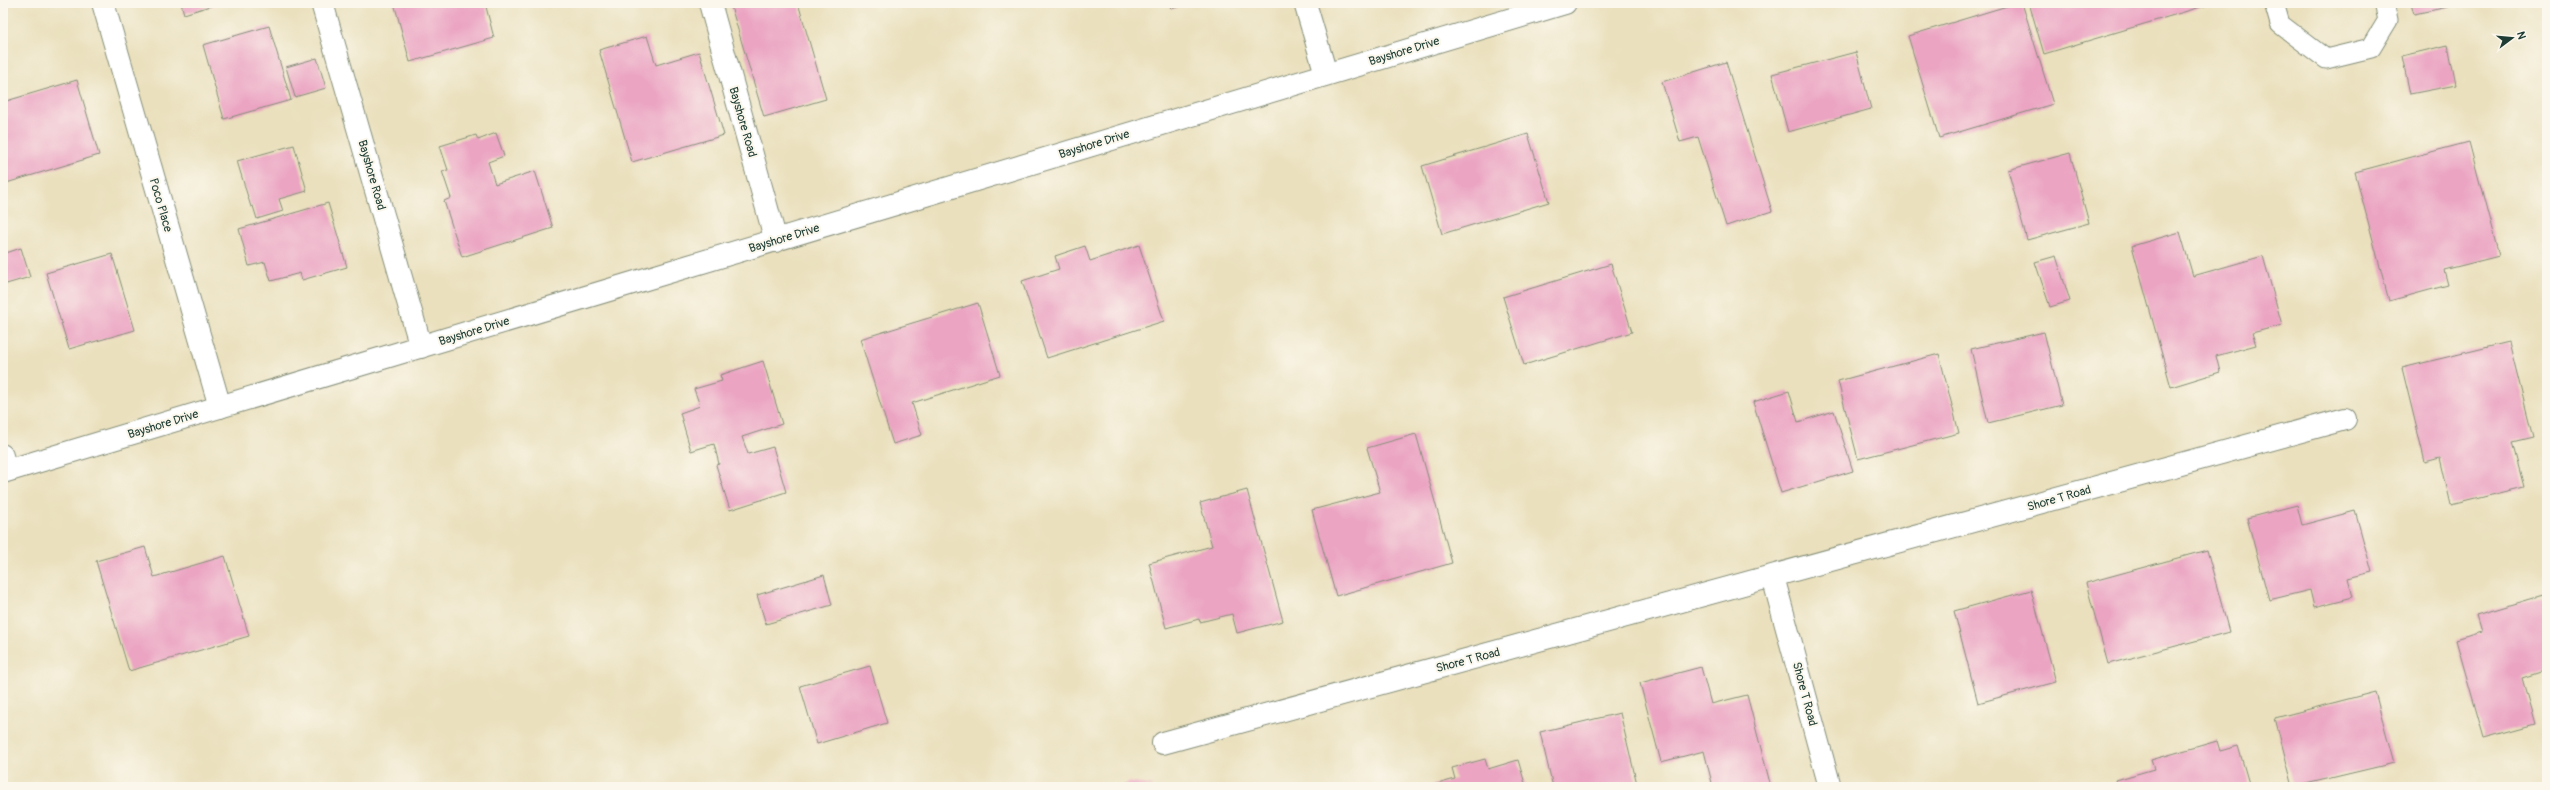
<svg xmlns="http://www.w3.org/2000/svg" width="2550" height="790" viewBox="0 0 2550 790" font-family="Pangolin,sans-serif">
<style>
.building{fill:#eba4c2}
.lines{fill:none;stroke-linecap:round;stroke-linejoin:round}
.service-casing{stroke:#848e78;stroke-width:21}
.minor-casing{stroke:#848e78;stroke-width:24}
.tertiary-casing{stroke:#848e78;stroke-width:24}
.service{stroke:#fff;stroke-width:19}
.minor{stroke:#fff;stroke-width:22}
.tertiary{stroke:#fff;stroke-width:22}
.labels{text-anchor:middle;stroke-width:4;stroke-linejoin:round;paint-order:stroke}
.street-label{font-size:12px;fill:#1f3d34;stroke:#fbf7ec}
</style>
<rect width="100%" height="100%" fill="#fbf7ec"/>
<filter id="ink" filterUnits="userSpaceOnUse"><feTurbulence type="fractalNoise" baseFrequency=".025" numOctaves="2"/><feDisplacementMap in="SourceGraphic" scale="8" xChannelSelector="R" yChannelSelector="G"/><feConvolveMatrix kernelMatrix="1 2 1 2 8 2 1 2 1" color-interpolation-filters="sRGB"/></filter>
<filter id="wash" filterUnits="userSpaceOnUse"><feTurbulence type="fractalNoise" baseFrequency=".012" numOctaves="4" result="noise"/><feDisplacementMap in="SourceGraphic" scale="16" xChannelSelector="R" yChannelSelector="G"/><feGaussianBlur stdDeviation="0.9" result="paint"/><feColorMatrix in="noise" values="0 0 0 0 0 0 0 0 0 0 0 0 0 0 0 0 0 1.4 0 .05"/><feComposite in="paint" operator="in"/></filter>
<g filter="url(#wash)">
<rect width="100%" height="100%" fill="#eae0bd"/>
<g id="blocks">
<path class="building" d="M181 3H220L184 14Z
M394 3H485L494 38 410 62Z
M730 3H798L826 99 764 117Z
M1169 3H1190L1171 9Z
M2017 3H2022L2053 104 1939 138 1908 36Z
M2029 3H2214L2044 54Z
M2411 3H2447L2448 7 2414 14Z
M269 26 291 100 224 119 203 45Z
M647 36 656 65 699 52 724 135 632 162 599 50Z
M2448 45 2456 85 2410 94 2402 56Z
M1856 52 1871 109 1788 132 1772 74Z
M317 58 326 88 295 97 286 67Z
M1726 62 1772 211 1726 226 1698 137 1680 142 1662 82Z
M77 80 99 155 3 184V102Z
M496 133 504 156 488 162 495 184 535 171 553 228 462 257 444 201 451 198 442 171 448 170 440 146 476 135 478 140Z
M1528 134 1549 202 1442 234 1422 166Z
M2469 142 2499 256 2444 270 2448 285 2389 301 2355 172Z
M294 145 307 191 279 199 283 211 257 219 253 206 251 207 237 161Z
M2070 153 2089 223 2027 240 2008 170Z
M328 203 347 267 302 280 300 273 271 281 265 262 249 266 239 229Z
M2180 232 2193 276 2263 256 2282 325 2252 333 2256 345 2216 356 2220 372 2171 387 2132 246Z
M1139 245 1164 321 1047 358 1022 281 1059 269 1055 256 1085 246 1090 261Z
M21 248 30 277 3 285V254Z
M112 254 135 330 69 349 46 273Z
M2056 256 2070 301 2050 307 2035 262Z
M1611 264 1632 332 1524 365 1503 297Z
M978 303 1000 375 912 403 922 435 893 444 860 339Z
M2044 332 2062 405 1988 423 1971 349Z
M2509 342 2533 437 2512 442 2524 487 2451 505 2440 458 2425 462 2402 368Z
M1939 354 1959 433 1858 459 1838 381Z
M763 361 782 424 742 437 748 454 773 447 786 492 730 510 716 465 719 464 714 444 691 451 680 413 700 406 694 389 722 381 720 375Z
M1789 391 1798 422 1834 411 1853 471 1781 493 1753 402Z
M1416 434 1452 563 1336 596 1312 510 1380 492 1367 448Z
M1247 490 1283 621 1237 633 1232 614 1200 622 1199 619 1166 628 1149 563 1212 546 1200 503Z
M2297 505 2302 525 2355 511 2372 572 2348 578 2353 597 2314 607 2310 590 2269 600 2247 518Z
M145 547 154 577 225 556 249 636 129 671 96 561Z
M2207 550 2229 632 2108 664 2086 583Z
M824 575 832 605 766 624 757 595Z
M2031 590 2056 682 1978 703 1954 611Z
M2544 595 2547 607V670L2522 678 2535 724 2484 738 2456 640 2482 632 2477 615Z
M870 666 887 723 817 744 800 686Z
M1701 667 1711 704 1747 695 1771 787H1713L1704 751 1661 762 1640 683Z
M2375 692 2394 763 2293 787 2275 718Z
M1620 713 1637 784 1623 787H1553L1540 732Z
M2217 741 2220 751 2238 746 2250 787H2118L2116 780 2154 769 2151 760Z
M1485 759 1488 769 1518 760 1526 787H1427L1455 779 1452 768Z
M1127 782 1153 786V787H1126Z"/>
</g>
</g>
<g filter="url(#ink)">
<use href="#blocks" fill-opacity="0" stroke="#848e78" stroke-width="1"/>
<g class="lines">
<defs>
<path id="service" d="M2274 3 2280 24 2326 59 2371 48 2388 20 2384 3
M3 454 8 471"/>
<path id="minor" d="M103 3 220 407
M322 3 421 347
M710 3 776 241
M1305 3 1326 74
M1773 577 1830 787
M1163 743 2345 419"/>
<path id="tertiary" d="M3 472 1565 3"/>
</defs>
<use href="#service" class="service-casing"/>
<use href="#minor" class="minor-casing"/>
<use href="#tertiary" class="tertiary-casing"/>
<use href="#service" class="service"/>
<use href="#minor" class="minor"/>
<use href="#tertiary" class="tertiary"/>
</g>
</g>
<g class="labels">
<g class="street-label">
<text transform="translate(1404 51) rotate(-17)" y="4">Bayshore Drive</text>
<text transform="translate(743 122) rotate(74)" y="4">Bayshore Road</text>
<text transform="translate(1094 144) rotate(-17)" y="4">Bayshore Drive</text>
<text transform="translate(372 175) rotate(74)" y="4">Bayshore Road</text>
<text transform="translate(161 205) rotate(74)" y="4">Poco Place</text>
<text transform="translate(784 238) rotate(-17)" y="4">Bayshore Drive</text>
<text transform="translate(474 331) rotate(-17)" y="4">Bayshore Drive</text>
<text transform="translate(163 424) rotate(-17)" y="4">Bayshore Drive</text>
<text transform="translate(2059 498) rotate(-16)" y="4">Shore T Road</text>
<text transform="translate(1468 660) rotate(-15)" y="4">Shore T Road</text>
<text transform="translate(1805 694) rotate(75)" y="4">Shore T Road</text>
</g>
</g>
<rect width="2550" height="790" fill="none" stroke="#fbf7ec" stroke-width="16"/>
<g transform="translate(2512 38) rotate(74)" stroke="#fbf7ec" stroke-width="3" paint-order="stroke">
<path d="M0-3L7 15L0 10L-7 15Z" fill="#1f3d34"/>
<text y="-6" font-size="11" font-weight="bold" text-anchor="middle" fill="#1f3d34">N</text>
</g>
</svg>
